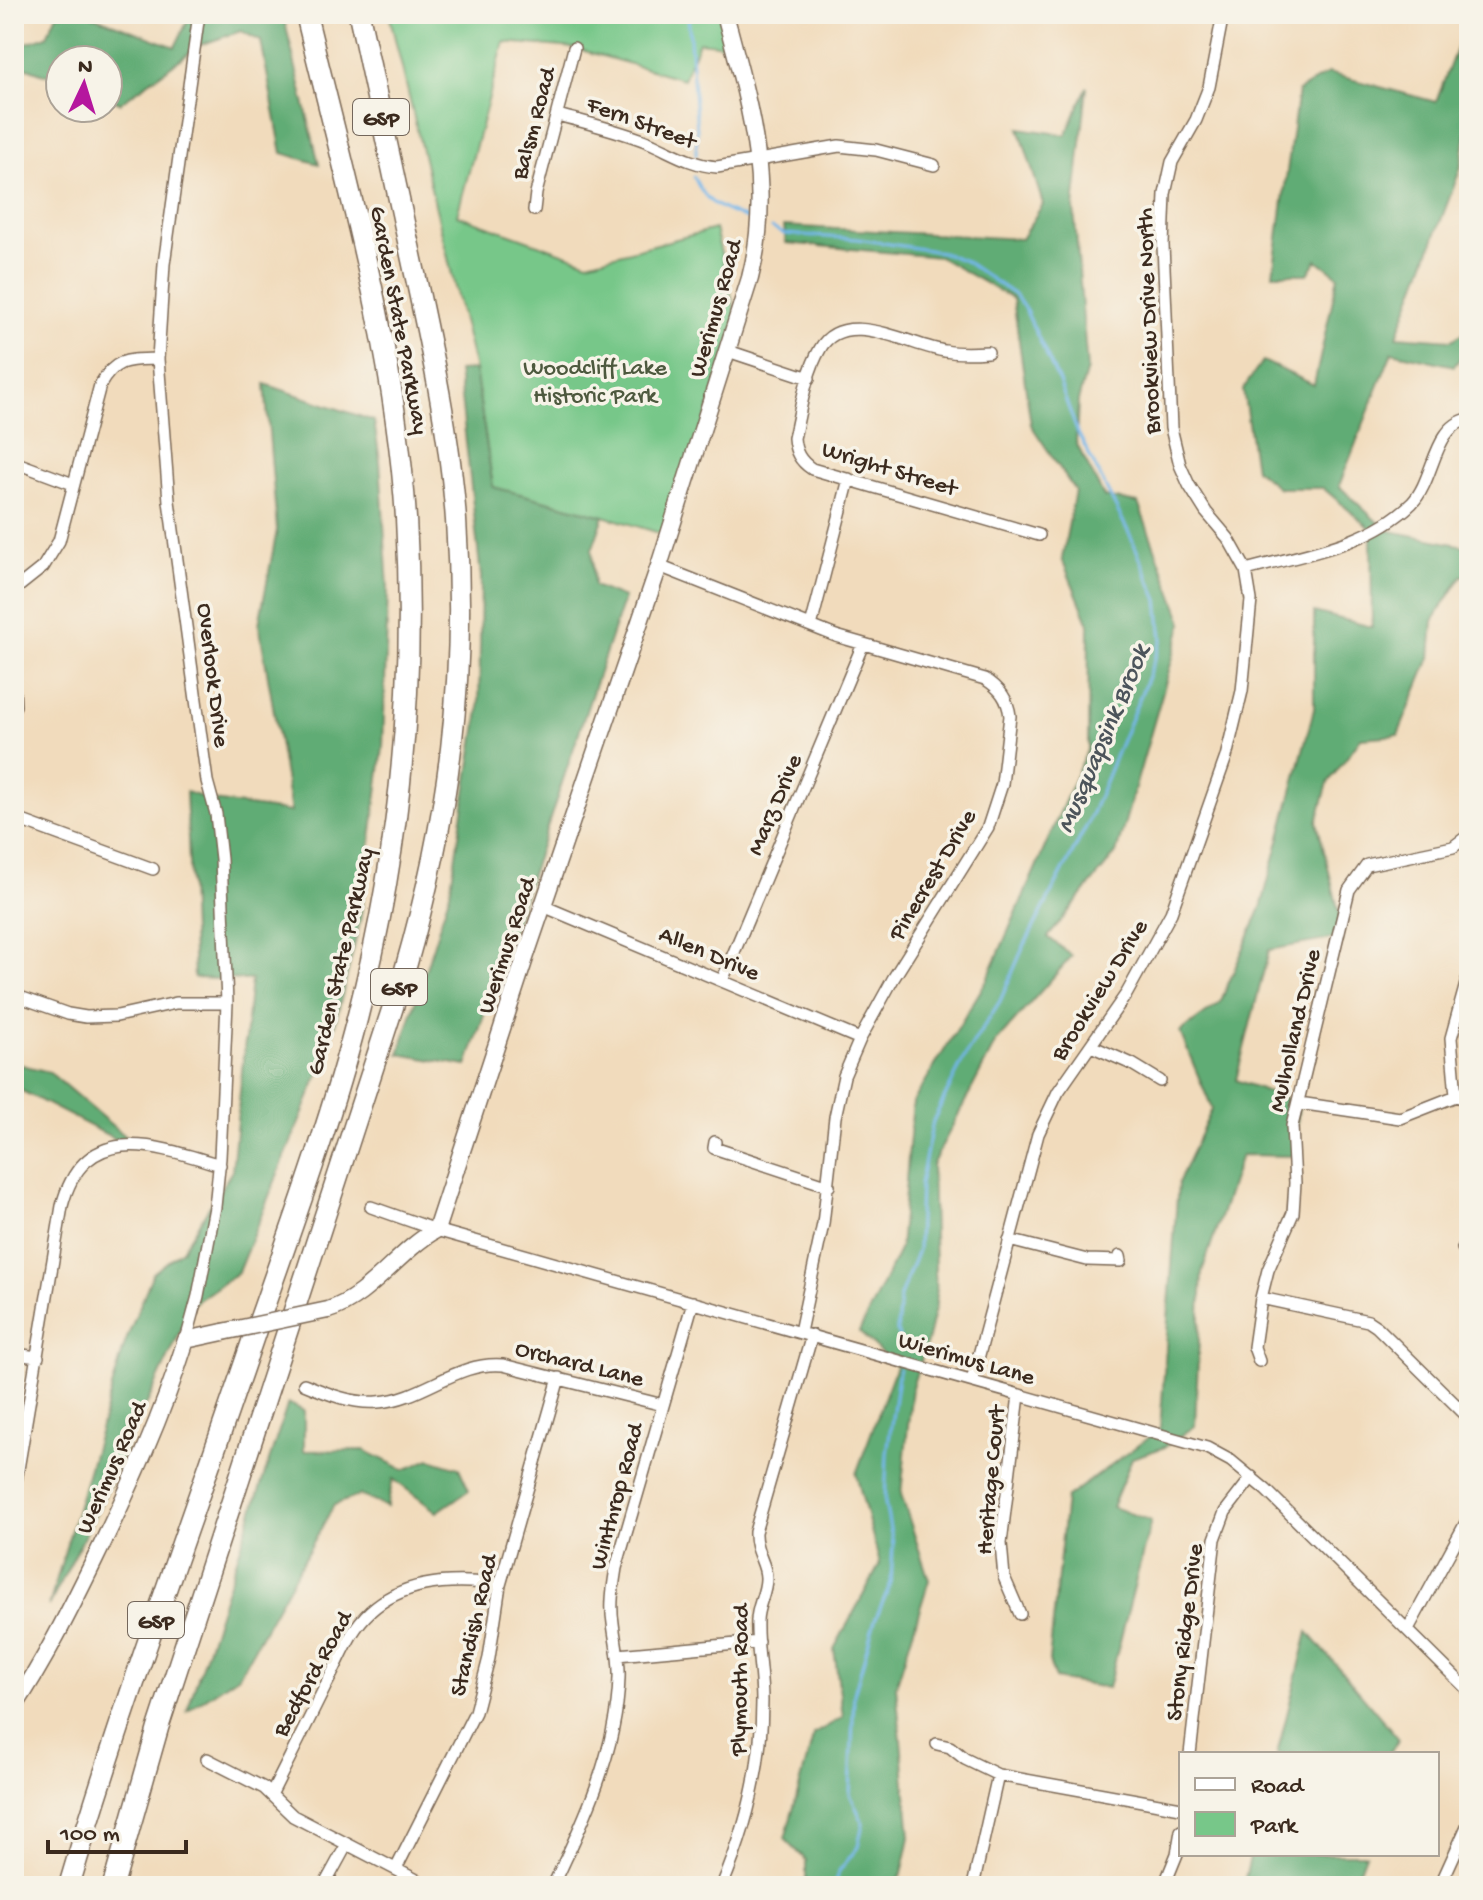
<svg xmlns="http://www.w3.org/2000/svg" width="1483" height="1900" viewBox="0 0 1483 1900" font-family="'Gochi Hand',sans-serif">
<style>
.green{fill:#77c789;stroke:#597854;stroke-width:2}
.forest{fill:#61ac75;stroke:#4e6b4a;stroke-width:2}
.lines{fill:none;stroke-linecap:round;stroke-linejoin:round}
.stream{stroke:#74b7ea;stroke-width:3}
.minor-casing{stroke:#7b6855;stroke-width:14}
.secondary-casing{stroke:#7b6855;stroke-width:19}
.motorway-casing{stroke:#7b6855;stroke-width:23}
.minor{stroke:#fff;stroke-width:11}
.secondary{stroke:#fff;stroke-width:16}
.motorway{stroke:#fff;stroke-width:20}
.secondary-bridge-casing{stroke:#7b6855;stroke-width:19;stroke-linecap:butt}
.secondary-bridge{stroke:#fff;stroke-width:16}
.labels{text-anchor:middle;stroke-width:7;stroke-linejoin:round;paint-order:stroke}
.shield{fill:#f7f3e8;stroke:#73665b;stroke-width:2}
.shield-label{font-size:22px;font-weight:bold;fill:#3b2a1e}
.street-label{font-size:24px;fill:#3b2a1e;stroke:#f7f3e8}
.park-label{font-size:24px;fill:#4d593e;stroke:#f7f3e8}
.water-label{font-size:26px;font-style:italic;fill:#4c545b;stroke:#f7f3e8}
</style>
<rect width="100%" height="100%" fill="#f7f3e8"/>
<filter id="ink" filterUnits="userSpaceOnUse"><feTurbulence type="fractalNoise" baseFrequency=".0125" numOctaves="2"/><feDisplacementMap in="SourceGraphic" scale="16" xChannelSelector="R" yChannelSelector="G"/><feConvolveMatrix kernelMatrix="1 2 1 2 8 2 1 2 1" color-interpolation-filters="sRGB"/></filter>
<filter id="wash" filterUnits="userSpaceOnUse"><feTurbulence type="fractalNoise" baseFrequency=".006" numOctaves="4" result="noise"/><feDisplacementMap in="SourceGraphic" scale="32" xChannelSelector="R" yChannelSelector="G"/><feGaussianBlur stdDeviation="1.8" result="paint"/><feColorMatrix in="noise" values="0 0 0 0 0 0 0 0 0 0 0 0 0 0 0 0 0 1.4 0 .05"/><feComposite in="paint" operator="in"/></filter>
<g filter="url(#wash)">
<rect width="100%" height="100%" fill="#f1dbbc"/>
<path class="green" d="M389 14H725L734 46 699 42 683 79 574 48 504 42 457 215 588 262 715 229 737 318 669 536 604 516 493 487 475 370Z"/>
<path class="forest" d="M57 14H88L175 47 191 14H283L319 164 282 153 261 41 241 31 200 45 120 103 108 98V60H60V80L14 63V43L18 46 47 36Z
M1461 36 1469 37V117L1460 170 1397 336 1452 340 1469 329V347L1454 366 1392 352 1339 486 1386 530 1469 547V575L1462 576 1433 621 1430 658 1398 735 1361 738 1328 783 1317 822 1341 921 1337 938 1269 950 1236 1080 1299 1103 1294 1156 1241 1155 1202 1272 1195 1426 1165 1447 1132 1458 1112 1507 1151 1521 1108 1688 1055 1679 1049 1661 1066 1498 1160 1429 1178 1183 1212 1109 1180 1032 1220 1003 1261 908 1314 709V612L1372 627 1371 529 1323 488H1279L1255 469 1243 389 1263 361 1314 385 1338 276 1317 260 1308 274H1273L1298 91 1328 73 1436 102Z
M1087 87 1074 208 1087 369 1078 401 1076 443 1104 497 1138 503 1183 622 1116 853 1048 937 1072 956 996 1042 932 1165 936 1304 927 1342 912 1387 901 1494 929 1580 896 1686 910 1837 902 1874 893 1886H806V1860L785 1839 814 1734 843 1717 834 1649 880 1564 856 1474 896 1366 859 1332 900 1248 913 1102 987 980 1088 748 1089 624 1062 559 1075 491 1031 425 1013 299 939 257 786 243 784 226 1021 239 1043 204 1019 128 1066 135Z
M475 370 493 487 604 516 592 550 594 586 624 598 467 1066 399 1054 450 892 479 711 481 577 458 371Z
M265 384 374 421 380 461 388 588 383 748 360 922 329 1049 238 1272 193 1304 100 1505 49 1606 125 1343 153 1273 182 1250 232 1171 251 980 194 978 186 792 214 801 291 812 259 624 277 530Z
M14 1063 49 1072 134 1144 127 1145 14 1087Z
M288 1403 304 1411V1451L364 1450 404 1470 430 1459 459 1468 469 1490 437 1512 393 1479 387 1507 360 1495 334 1505 239 1675 187 1711Z
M1308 1632 1399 1739 1389 1754H1277Z
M1251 1854H1366L1354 1886H1243Z"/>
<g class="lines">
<path class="stream" d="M688 14 697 130 696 155
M694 177C707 206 720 208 747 219
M772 228 784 234 858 239 941 252 965 261 1016 296 1026 311 1059 382 1077 431 1132 539 1158 600 1162 639 1144 687 1087 825 1023 948 1000 1001 965 1056 933 1121 920 1184 918 1250 900 1296 897 1331 902 1348
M833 1886 839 1871 858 1847 863 1823 850 1794 854 1694 875 1620 891 1583 893 1544 885 1503 887 1453 899 1369"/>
</g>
</g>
<g filter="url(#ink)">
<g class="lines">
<defs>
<path id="minor" d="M558 115C590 124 622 131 653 144 675 154 692 165 717 167L839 146 876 150 934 165
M534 210 536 193 574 48
M728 351 809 378
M988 352C974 353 959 354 945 351 910 346 844 306 820 349 805 375 801 409 794 438 795 452 800 461 812 469L1039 535
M14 462 73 484
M659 566 836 636 985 679C1000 688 1008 699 1010 716L1002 784 988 827 893 979 860 1039 844 1076 835 1117 823 1224 800 1332
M1246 570C1303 554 1368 546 1412 503 1435 479 1433 426 1469 419
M14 590 43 567 59 541 100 385C116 357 129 360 158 359
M811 626 849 479
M14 689 15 706
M14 818 153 869
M543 906 860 1039
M722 981 863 644
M14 995 68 1014 86 1017 117 1016 176 1003H227
M1091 1046 1132 1064 1160 1081
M1456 1096 1451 1038 1469 973
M1299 1103 1400 1118 1456 1096 1469 1100
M715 1142 714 1148 829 1186
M371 1207 436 1230 1207 1448 1231 1461 1266 1490 1469 1691
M1009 1240 1087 1260 1121 1261 1120 1256
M1463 1248 1469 1250
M1261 1298 1368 1321 1377 1327 1469 1418
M186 1340 198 1296 215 1207 220 1158 227 1003 221 859 216 814 207 781 169 501 158 359 164 264 199 14
M14 1354 38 1357
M1259 1361 1254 1347 1261 1298 1268 1270 1293 1213 1295 1183 1292 1126 1349 890 1367 865 1453 847 1469 835
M972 1381 1038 1134 1058 1092 1127 993 1171 913 1226 757 1242 691 1251 600 1246 570 1228 538 1206 512 1189 485 1180 465 1171 428 1163 245 1165 194 1172 162 1196 120 1209 87 1223 14
M304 1384C328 1394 352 1404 378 1402 424 1399 456 1361 503 1365L663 1405
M1019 1395 1001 1543 1004 1577 1020 1614
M14 1493 62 1206C84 1119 158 1146 220 1165
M1408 1629 1469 1517
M618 1655 758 1642
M937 1744 950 1747 965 1759 998 1775 1181 1808
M1190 1754 1215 1539 1225 1512 1252 1477
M207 1759 264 1788 293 1816 428 1886
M272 1793C290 1757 309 1720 327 1683 336 1667 343 1649 352 1634 384 1581 446 1577 500 1585
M396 1869 475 1712 489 1658 500 1585 559 1378
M324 1886 347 1844
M553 1886C584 1821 617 1751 619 1678 620 1659 615 1641 613 1623 610 1605 613 1587 616 1568L693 1302
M722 1886C747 1827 762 1766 762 1701 762 1674 756 1647 757 1621 757 1606 766 1593 766 1579 767 1564 754 1552 755 1532L812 1335
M973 1886 998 1775
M1164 1886 1177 1854 1181 1831
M1440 1886 1469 1822"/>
<path id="secondary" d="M328 1310C369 1298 398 1251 436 1230L526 955 659 566 750 278C774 186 749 104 725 14
M14 1707C45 1660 69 1612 94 1561 129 1489 162 1417 186 1340L223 1332"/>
<path id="motorway" d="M69 1886C125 1697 195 1511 258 1324 293 1223 330 1123 357 1019 399 857 416 686 406 518 395 347 346 180 306 14
M113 1886 158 1728 405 970C449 817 467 680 456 520 450 436 432 352 414 269 395 184 377 99 359 14"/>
</defs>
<use href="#minor" class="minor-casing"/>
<use href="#secondary" class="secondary-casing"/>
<use href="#motorway" class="motorway-casing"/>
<use href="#minor" class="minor"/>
<use href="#secondary" class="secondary"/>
<use href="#motorway" class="motorway"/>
<defs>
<path id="secondary-bridge" d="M223 1332 328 1310"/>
</defs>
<use href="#secondary-bridge" class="secondary-bridge-casing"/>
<use href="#secondary-bridge" class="secondary-bridge"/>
</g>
</g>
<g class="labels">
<g class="shield">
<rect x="353" y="99" width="56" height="36" rx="6"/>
<rect x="371" y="969" width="56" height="36" rx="6"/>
<rect x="128" y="1602" width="56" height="36" rx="6"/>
</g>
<g class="shield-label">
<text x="381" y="125">GSP</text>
<text x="399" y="995">GSP</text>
<text x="156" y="1628">GSP</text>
</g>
<g class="street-label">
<text transform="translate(642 121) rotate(20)" y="8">Fern Street</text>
<text transform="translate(532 123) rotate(-75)" y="8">Balsm Road</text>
<text transform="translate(714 308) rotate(-74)" y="8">Werimus Road</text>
<text transform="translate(401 320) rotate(79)" y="8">Garden State Parkway</text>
<text transform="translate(1147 321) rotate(-92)" y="8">Brookview Drive North</text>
<text transform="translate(890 467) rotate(17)" y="8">Wright Street</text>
<text transform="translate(215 675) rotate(83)" y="8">Overlook Drive</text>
<text transform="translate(773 804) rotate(-67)" y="8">Marz Drive</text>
<text transform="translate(931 874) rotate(-59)" y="8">Pinecrest Drive</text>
<text transform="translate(505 945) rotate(-72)" y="8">Werimus Road</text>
<text transform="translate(710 952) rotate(23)" y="8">Allen Drive</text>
<text transform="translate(339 961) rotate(-77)" y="8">Garden State Parkway</text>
<text transform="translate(1098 989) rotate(-58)" y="8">Brookview Drive</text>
<text transform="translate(1293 1030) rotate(-77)" y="8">Mulholland Drive</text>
<text transform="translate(967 1357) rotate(16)" y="8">Wierimus Lane</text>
<text transform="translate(580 1362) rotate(14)" y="8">Orchard Lane</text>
<text transform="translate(110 1467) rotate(-66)" y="8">Werimus Road</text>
<text transform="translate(989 1480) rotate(-85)" y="8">Heritage Court</text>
<text transform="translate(615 1496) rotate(-75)" y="8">Winthrop Road</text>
<text transform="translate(472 1625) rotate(-77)" y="8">Standish Road</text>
<text transform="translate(1183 1632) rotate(-83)" y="8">Stony Ridge Drive</text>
<text transform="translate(311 1673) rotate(-61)" y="8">Bedford Road</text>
<text transform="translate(738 1680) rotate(-89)" y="8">Plymouth Road</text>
</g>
<g class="park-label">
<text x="595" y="374">Woodcliff Lake<tspan x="595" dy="28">Historic Park</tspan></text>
</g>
<g class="water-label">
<text transform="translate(1101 738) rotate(-67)" y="9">Musquapsink Brook</text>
</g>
</g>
<rect width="1483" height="1900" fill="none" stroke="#f7f3e8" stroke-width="48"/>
<rect x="1179" y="1752" width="260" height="104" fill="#f7f3e8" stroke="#aca397" stroke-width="2"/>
<rect x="1195" y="1778" width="40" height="12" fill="#ffffff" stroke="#aca397" stroke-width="2"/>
<text x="1251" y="1792" font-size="24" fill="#3b2a1e">Road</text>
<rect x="1195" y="1812" width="40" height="24" fill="#77c789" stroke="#aca397" stroke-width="2"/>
<text x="1251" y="1832" font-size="24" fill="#3b2a1e">Park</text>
<g transform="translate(84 84) rotate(4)"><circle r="38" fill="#f7f3e8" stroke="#aca397" stroke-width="2"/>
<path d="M0-6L14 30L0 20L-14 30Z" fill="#b5179e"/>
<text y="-12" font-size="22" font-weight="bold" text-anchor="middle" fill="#3b2a1e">N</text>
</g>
<path d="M48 1840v12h138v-12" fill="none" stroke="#3b2a1e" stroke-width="4"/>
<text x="60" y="1840" font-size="24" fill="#3b2a1e" stroke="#f7f3e8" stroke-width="6" paint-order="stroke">100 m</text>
</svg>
